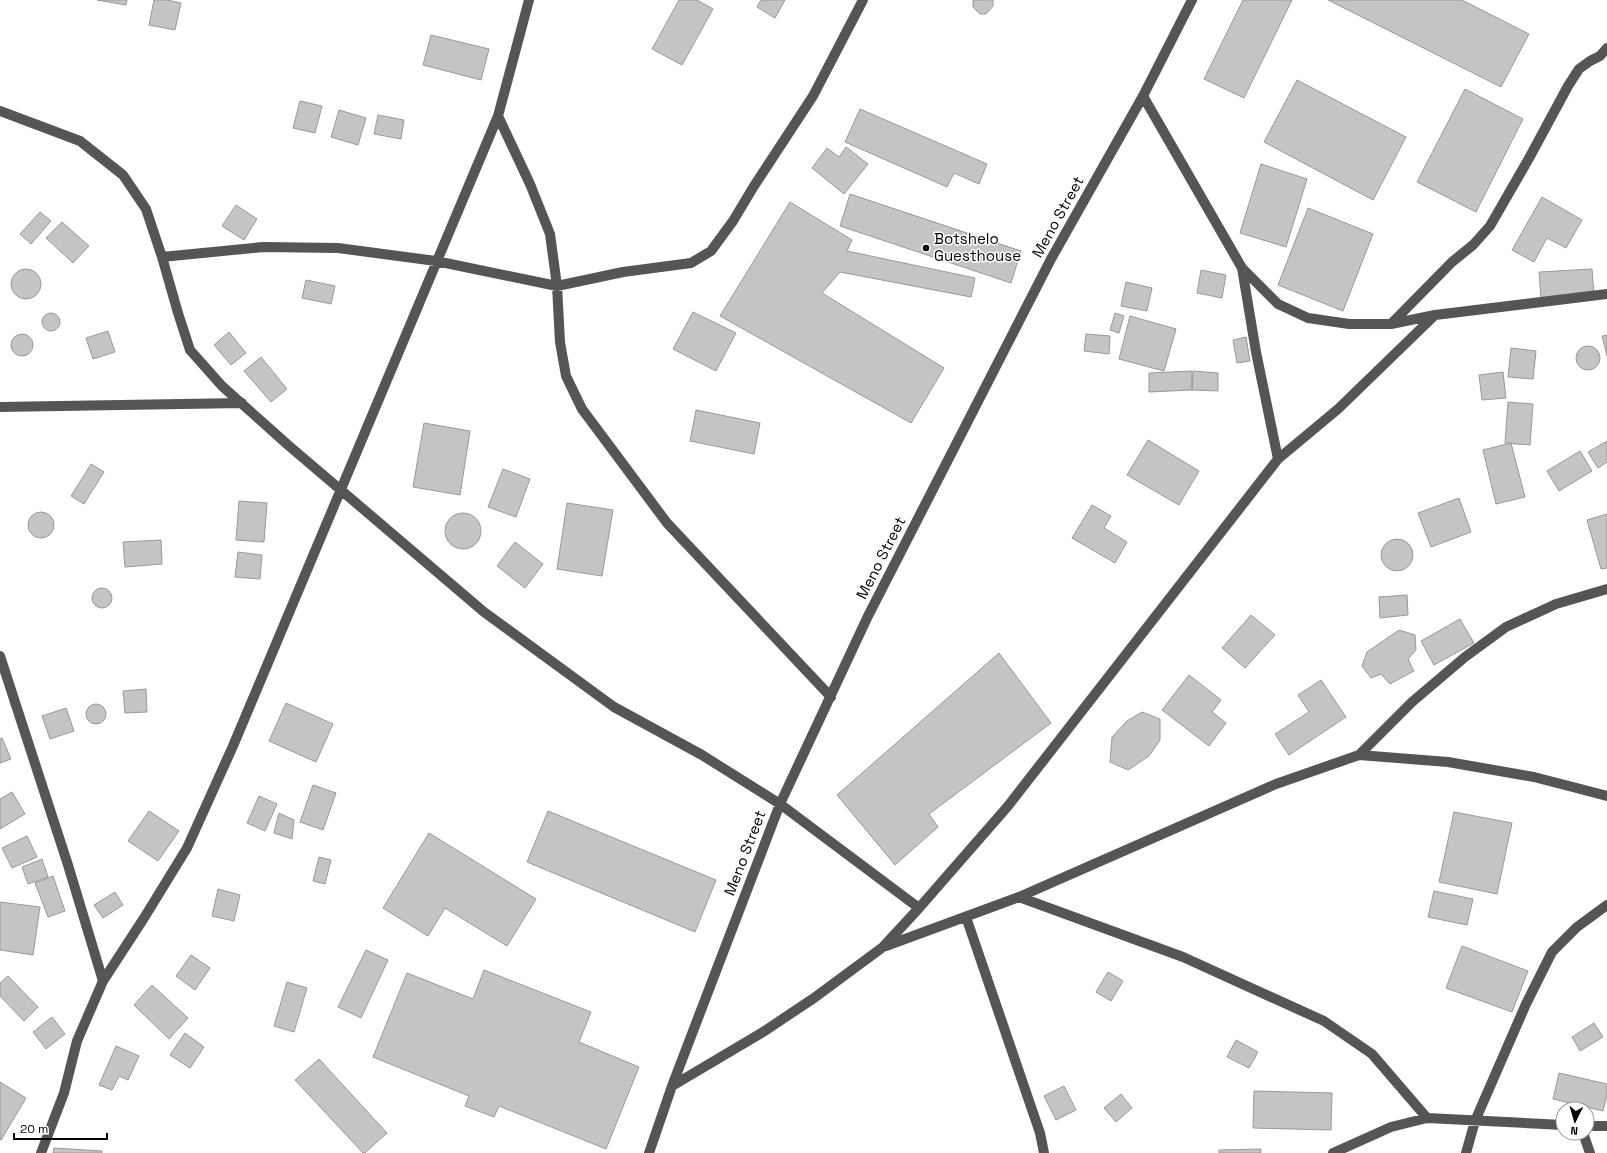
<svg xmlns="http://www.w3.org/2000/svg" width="1607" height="1153" viewBox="0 0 1607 1153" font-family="'Space Grotesk',sans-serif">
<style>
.building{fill:#c4c4c4;stroke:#999}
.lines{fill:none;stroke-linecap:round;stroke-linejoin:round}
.minor{stroke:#555;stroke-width:10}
.poi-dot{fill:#000;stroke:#fff;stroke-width:1.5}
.labels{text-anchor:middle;stroke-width:3;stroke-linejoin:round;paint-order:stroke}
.street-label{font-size:15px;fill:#000;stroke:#fff}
.poi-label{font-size:15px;fill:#000;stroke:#fff;text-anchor:start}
</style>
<rect width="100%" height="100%" fill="#fff"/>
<path class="building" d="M97 0H127L126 5Z
M154 0H167L181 3 175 30 149 25Z
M679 0H697L713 9 682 65 652 49Z
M761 0H785L775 18 757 7Z
M973 0H993V6L986 14H980L973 7Z
M1243 0H1292L1244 98 1204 79Z
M1328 0H1462L1529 34 1501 87Z
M431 35 489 49 481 80 423 65Z
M1297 80 1406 137 1373 200 1264 142Z
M1465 89 1523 119 1476 212 1417 182Z
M300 101 322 106 315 133 293 128Z
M860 109 987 164 979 184 954 173 947 187 845 142Z
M339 110 366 118 358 145 331 137Z
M378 115 404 120 401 139 374 134Z
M846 147 868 164 844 194 812 168 827 148 839 157Z
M1261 164 1307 179 1286 247 1240 233Z
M850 194 1021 251 1011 283 840 226Z
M1542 197 1582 220 1566 248 1547 238 1534 262 1512 250Z
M790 202 852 240 847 251 975 278 971 297 840 272 822 293 944 368 911 423 720 316Z
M236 205 257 219 244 240 222 226Z
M1308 208 1373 234 1343 311 1278 285Z
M40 212 51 221 31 244 20 234Z
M62 222 89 246 73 263 46 238Z
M1592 269 1594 295 1541 299 1539 272Z
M11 284a15 15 0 1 1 30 0a15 15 0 1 1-30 0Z
M1201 270 1226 275 1222 298 1197 293Z
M306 280 335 286 331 304 302 298Z
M1126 282 1152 288 1147 311 1121 306Z
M693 312 736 333 716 371 673 349Z
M42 322a9 9 0 1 1 18 0a9 9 0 1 1-18 0Z
M1115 313 1124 316 1119 333 1110 330Z
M1130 316 1176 329 1164 371 1119 359Z
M108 331 115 352 93 359 86 338Z
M229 332 246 353 231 365 214 345Z
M11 345a11 11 0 1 1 22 0a11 11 0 1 1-22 0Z
M1086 334 1110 336 1109 354 1084 351Z
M1607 335V356L1602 336Z
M1246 337 1250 361 1237 363 1233 340Z
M1576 358a12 12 0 1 1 24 0a12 12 0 1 1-24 0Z
M1511 348 1536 351 1533 379 1508 377Z
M261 357 287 389 271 402 244 371Z
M1192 371V390L1149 392V373Z
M1193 371 1218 373V391L1192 390Z
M1503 372 1506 398 1482 400 1479 375Z
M1508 402 1533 404 1530 445 1505 443Z
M696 410 760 423 754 454 690 441Z
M424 423 470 431 460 495 413 487Z
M1148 440 1199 471 1179 505 1127 475Z
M1607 441V462L1598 468 1588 452Z
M1511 443 1525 497 1496 504 1483 450Z
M1580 451 1592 471 1559 491 1547 471Z
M91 464 104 472 84 504 71 496Z
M503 469 530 479 516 517 488 507Z
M1459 498 1471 532 1431 547 1418 513Z
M239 501 267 503 264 542 236 540Z
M567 503 613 510 602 576 557 569Z
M1092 505 1111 516 1104 528 1127 542 1115 563 1072 538Z
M28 525a13 13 0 1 1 26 0a13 13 0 1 1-26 0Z
M445 531a18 18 0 1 1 36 0a18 18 0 1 1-36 0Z
M1607 514V568L1601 569 1587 520Z
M1381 555a16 16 0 1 1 32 0a16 16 0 1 1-32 0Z
M161 540 162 564 125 567 123 542Z
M515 542 543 564 525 588 497 566Z
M238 552 262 555 260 579 235 577Z
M92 598a10 10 0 1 1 20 0a10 10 0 1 1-20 0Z
M1407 595 1408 615 1380 618 1379 597Z
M1251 615 1275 635 1245 668 1222 648Z
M1460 619 1474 643 1434 665 1421 641Z
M1399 630 1415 635 1416 650 1408 659 1414 671 1390 684 1381 674 1371 678 1362 666 1367 652Z
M999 653 1051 723 929 814 938 827 895 865 837 795Z
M1189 675 1221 700 1212 712 1226 723 1209 746 1162 710Z
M1321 680 1346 717 1289 755 1275 734 1309 712 1298 695Z
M146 689 147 712 125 713 123 691Z
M286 703 333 724 316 762 269 741Z
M86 714a10 10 0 1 1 20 0a10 10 0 1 1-20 0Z
M66 708 74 731 50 739 42 716Z
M1142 712 1160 719V740L1149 756 1128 770 1110 762 1112 737 1127 721Z
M2 738 11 759 0 763V739Z
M313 785 336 793 323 830 300 822Z
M12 792 25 814 0 829V799Z
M259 796 277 804 265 831 247 823Z
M149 811 179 831 158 861 128 841Z
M548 811 716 880 695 932 527 862Z
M1454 812 1512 823 1497 894 1439 882Z
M279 813 294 820 292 839 274 833Z
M429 833 536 899 507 946 445 908 428 936 383 908Z
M27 836 37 857 12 868 2 848Z
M319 857 331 860 325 884 313 881Z
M42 859 48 877 28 884 22 867Z
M53 876 65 911 48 917 35 883Z
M218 889 240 895 234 921 212 916Z
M1434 891 1473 899 1467 925 1428 917Z
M115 892 123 905 103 918 94 905Z
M0 902 40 907 33 955 0 950Z
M1462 946 1528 971 1512 1012 1446 988Z
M366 950 388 960 361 1018 338 1007Z
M191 955 210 968 195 990 176 976Z
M484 970 591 1012 579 1042 639 1067 606 1149 499 1106 494 1117 465 1106 469 1096 373 1057 407 973 473 999Z
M1108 972 1123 981 1111 1001 1096 992Z
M8 976 38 1007 24 1021 0 996V983Z
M287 982 307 988 294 1032 274 1026Z
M152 985 188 1018 169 1039 134 1005Z
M52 1017 65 1034 46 1049 33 1032Z
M1594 1023 1603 1037 1580 1051 1572 1037Z
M185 1033 204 1047 190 1068 170 1055Z
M1236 1040 1258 1052 1249 1068 1227 1057Z
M116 1046 139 1056 128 1080 119 1076 112 1090 99 1085Z
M319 1059 387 1133 365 1153H363L295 1080Z
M1559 1073 1607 1084V1095L1603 1111 1553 1099Z
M0 1082 26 1098 1 1140H0Z
M1064 1086 1076 1110 1056 1120 1044 1096Z
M1254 1091 1332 1093 1331 1130 1253 1128Z
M1121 1094 1132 1108 1116 1122 1104 1108Z
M54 1148 102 1151V1153H53Z
M1261 1149V1153H1219V1150Z"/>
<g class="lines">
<path class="minor" d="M1143 96 1242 268 1278 304 1308 318 1349 324H1391L1435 315
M0 111 80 141 123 175 146 209 162 257 178 313 190 350 222 386 288 445 484 612 614 707 702 755 780 804 919 908
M498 116 530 184 550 234 557 286 560 342 566 376 582 409 667 523 831 697
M162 257 263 247 338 248 436 261 557 286 623 272 691 263 711 251 733 221 754 186 813 96 863 0
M1242 268 1256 352 1278 459
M1391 324 1452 262 1473 245 1490 226 1528 160 1568 86 1579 69 1590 61 1600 56 1607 48
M0 407 242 403
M0 656 68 865 103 981
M1359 755 1412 702 1465 657 1506 627 1556 604 1607 589
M1019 897 1183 957 1324 1021 1372 1054 1427 1118
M966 917 1040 1133 1044 1153
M886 946 1019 897 1276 784 1359 755 1448 762 1534 777 1607 796
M672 1086 763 1032 814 998 883 947 919 908 1008 806 1278 459 1338 409 1435 315 1607 294
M1587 1126H1607
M1583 1133 1590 1153
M41 1153 64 1093 77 1041 103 981 144 918 187 848 233 746 498 116 529 0
M649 1153 672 1086 780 804 868 616 1051 259 1143 96 1192 0
M1333 1153 1391 1127 1427 1118 1563 1125
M1466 1153 1475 1121 1526 1004 1552 952 1577 927 1607 905"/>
</g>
<circle class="poi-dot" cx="926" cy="248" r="4"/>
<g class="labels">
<g class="street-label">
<text transform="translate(1058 217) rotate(-61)" y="5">Meno Street</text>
<text transform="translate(881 558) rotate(-63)" y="5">Meno Street</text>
<text transform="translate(745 853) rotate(-69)" y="5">Meno Street</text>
</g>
<g class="poi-label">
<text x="934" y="244">Botshelo<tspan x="934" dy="17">Guesthouse</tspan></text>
</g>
</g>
<g transform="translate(1575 1121) rotate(185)"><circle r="19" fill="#ffffff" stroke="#999999"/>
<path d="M0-3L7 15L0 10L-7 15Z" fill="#000000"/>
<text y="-6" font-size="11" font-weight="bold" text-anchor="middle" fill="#000000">N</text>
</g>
<path d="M14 1133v6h93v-6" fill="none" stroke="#000000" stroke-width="2"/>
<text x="20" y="1133" font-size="12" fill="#000000" stroke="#ffffff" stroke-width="3" paint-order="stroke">20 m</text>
</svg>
